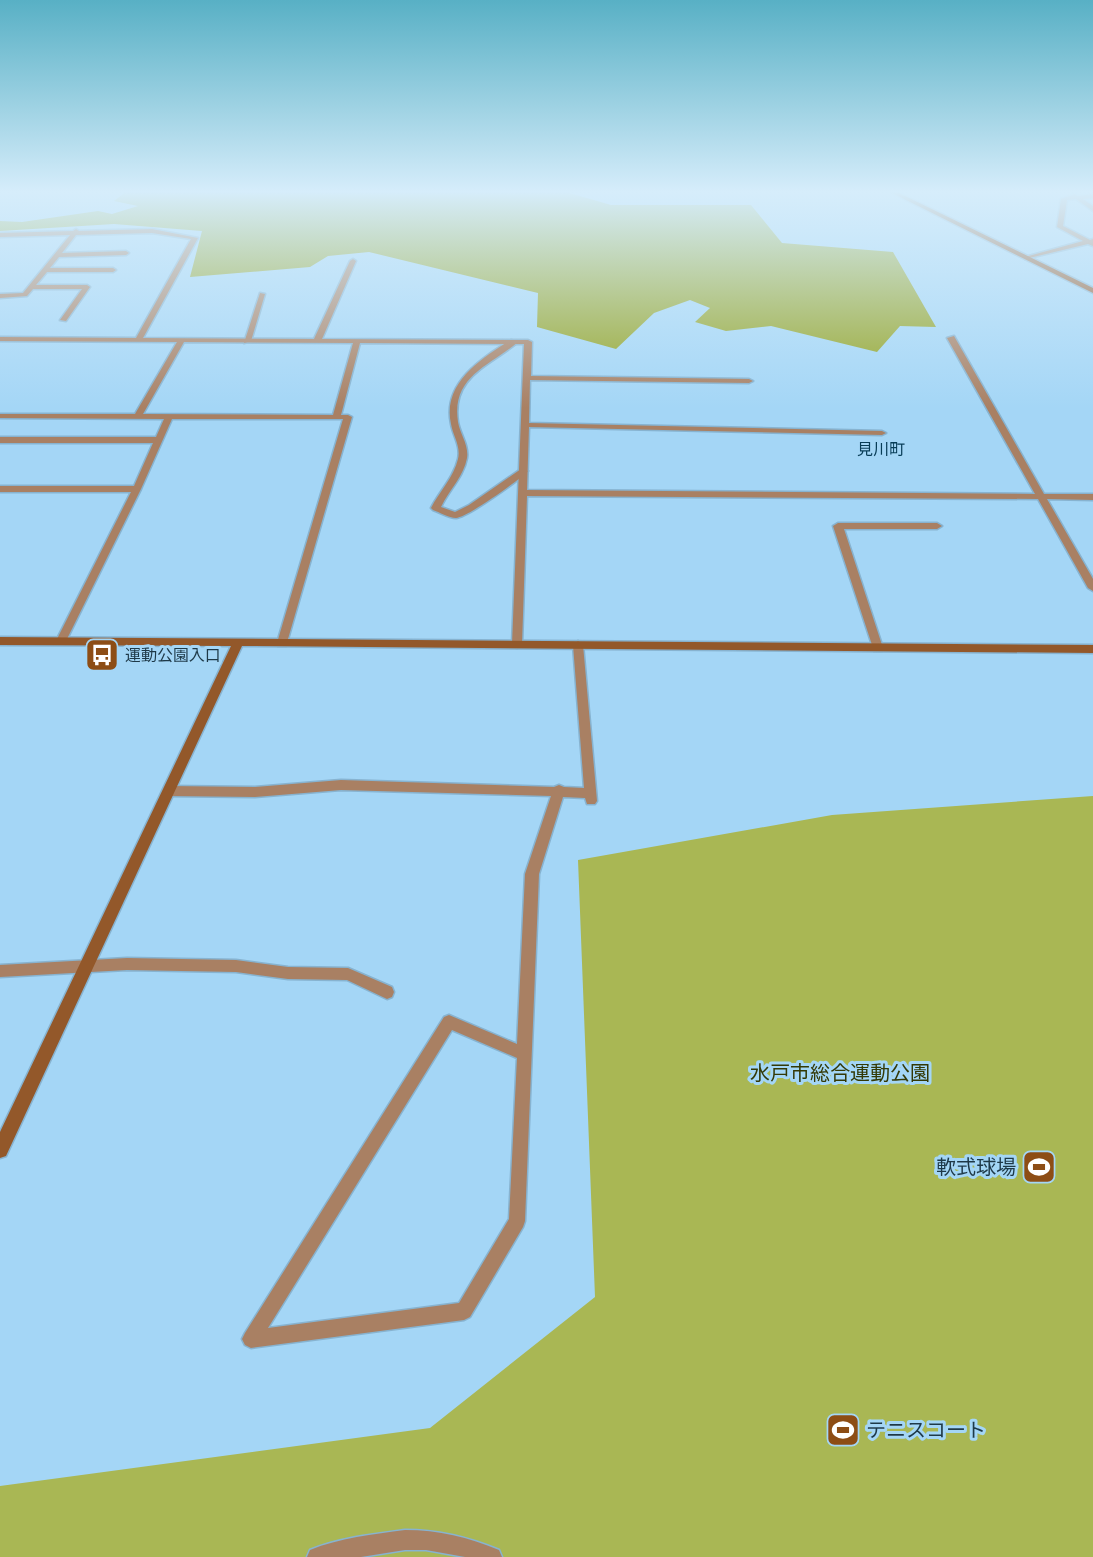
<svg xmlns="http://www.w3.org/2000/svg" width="1093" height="1557" viewBox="0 0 1093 1557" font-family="'Public Sans','Noto Sans JP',sans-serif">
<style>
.green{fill:#a9b754}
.forest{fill:#95a424}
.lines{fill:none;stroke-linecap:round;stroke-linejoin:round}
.lane-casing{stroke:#87b3d0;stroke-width:3}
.street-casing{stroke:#87b3d0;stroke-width:3}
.secondary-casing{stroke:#87b3d0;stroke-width:3}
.lane{fill:#a98063;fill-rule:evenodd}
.street{fill:#a98063;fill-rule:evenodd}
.secondary{fill:#93582a;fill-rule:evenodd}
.labels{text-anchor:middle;stroke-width:6;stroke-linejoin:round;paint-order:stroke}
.far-quarter-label{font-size:16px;fill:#073c56;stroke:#a4d6f6}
.poi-label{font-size:16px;fill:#1e3948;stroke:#a4d6f6;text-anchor:start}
.near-park-label{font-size:20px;fill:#333906;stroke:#a4d6f6}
.near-poi-label{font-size:20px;fill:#1e3948;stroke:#a4d6f6;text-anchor:end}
</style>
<rect width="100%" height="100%" fill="#a4d6f6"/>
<path class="green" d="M1093 796V1557H0V1486L430 1428 595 1297 578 860 832 815Z"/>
<path class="forest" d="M128 190H559L611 205H751L782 243 893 252 936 327 900 326 877 352 771 326 726 331 695 322 710 308 690 300 654 313 616 349 537 327 538 293 369 252 328 256 310 267 190 277 202 231 114 224 0 231V221L22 222 98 211 112 214 138 206 114 201Z"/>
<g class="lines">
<defs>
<path id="lane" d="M260 293 265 294 251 341 244 343Z
M511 340 518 342C490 366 451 376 458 422 460 434 469 445 467 458 464 476 449 490 441 507L455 512 469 505 521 469 528 471C518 481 468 517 456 518 449 518 439 512 433 510L431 508C439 492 454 477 458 459 461 446 453 436 451 424 442 383 482 358 511 340Z
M838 523H937L942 526 937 529H844L883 648 882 651H874L873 648 833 526Z
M405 1530C439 1530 468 1537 499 1550L502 1557H465L426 1550H405L361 1557H307L310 1550C339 1538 374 1534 405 1530Z"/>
<path id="street" d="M1075 194 1078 196 1093 194V198L1083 199 1093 206V211L1076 199 1067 200 1063 226 1090 240 1093 239V246L1088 244 1025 259V257L1083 241 1057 227 1061 199Z
M76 229 79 231 152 229 198 238 143 338 314 339 350 261 353 259 356 261 322 339 528 340 532 342 531 376 749 379 753 381 749 383 530 380 529 423 882 431 886 433 882 435 529 427 527 490 1035 494 947 338 954 336 1044 494H1093V500L1047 499 1093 579V591L1088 588 1038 499 527 496 522 644 517 648 513 647 512 644 524 344 360 343 341 415H348L352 417 286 646H278L277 643 343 419H172L141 489 66 641 65 644H57L56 641 131 492H0V486H134L153 443H0V437H156L164 419 0 418V414H135L177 342 0 341V337L136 338 191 239 152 233 76 235 62 253 126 251 129 253 126 255 59 257 50 268H113L116 270 113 272H47L36 285H87L90 287 66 321 60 320 82 289H33L27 296 0 298V294L23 293 70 235 0 237V233L73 231ZM184 342 353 343 333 415 143 414Z
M578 641 583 645 597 801 595 804H587L585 798 563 797 539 874 525 1221 523 1227 470 1317 464 1320 251 1348 245 1345 242 1339 245 1333 444 1017 449 1015 517 1044 525 874 551 796 341 790 255 797 169 796 165 794 163 791 165 788 169 786 255 787 341 780 554 787 559 785 564 787 584 788 573 645ZM452 1030 517 1058 509 1219 459 1303 268 1328Z
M127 958 236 960 288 967 348 968 392 987 394 992 392 997 387 999 347 980 288 979 236 972 127 970 0 977V965Z"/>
<path id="secondary" d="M886 190H893L1093 288V293Z
M0 637 1093 645V653L242 646 6 1156 0 1158V1132L231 646 0 645Z"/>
</defs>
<use href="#lane" class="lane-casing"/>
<use href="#street" class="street-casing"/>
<use href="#secondary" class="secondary-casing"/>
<use href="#lane" class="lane"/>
<use href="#street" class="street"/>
<use href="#secondary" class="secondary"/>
</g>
<linearGradient id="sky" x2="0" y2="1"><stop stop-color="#58b0c5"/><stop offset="0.47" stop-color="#d6edfb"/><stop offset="1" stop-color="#d6edfb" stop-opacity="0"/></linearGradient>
<rect width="1093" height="408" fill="url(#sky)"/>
<defs>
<symbol id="bus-square" viewBox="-11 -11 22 22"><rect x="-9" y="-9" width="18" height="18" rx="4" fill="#8d4d15" stroke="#a4d6f6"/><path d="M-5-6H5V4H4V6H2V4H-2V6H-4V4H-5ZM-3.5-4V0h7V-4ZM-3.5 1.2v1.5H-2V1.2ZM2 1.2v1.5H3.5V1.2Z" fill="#fff"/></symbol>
<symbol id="stadium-square" viewBox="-11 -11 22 22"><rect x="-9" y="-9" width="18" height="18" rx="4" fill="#8d4d15" stroke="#a4d6f6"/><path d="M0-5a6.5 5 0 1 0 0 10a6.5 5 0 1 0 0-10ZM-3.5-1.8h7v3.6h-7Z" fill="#fff"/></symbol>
</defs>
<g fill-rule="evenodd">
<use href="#bus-square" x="83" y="636" width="38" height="38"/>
<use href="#stadium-square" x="1020" y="1148" width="38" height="38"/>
<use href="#stadium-square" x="824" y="1411" width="38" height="38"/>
</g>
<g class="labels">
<g class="far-quarter-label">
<text x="881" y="455">見川町</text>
</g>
<g class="poi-label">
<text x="125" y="661">運動公園入口</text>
</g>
<g class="near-park-label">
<text x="840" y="1080">水戸市総合運動公園</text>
</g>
<g class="near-poi-label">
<text x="1016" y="1174">軟式球場</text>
<text x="866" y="1437" text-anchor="start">テニスコート</text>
</g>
</g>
</svg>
